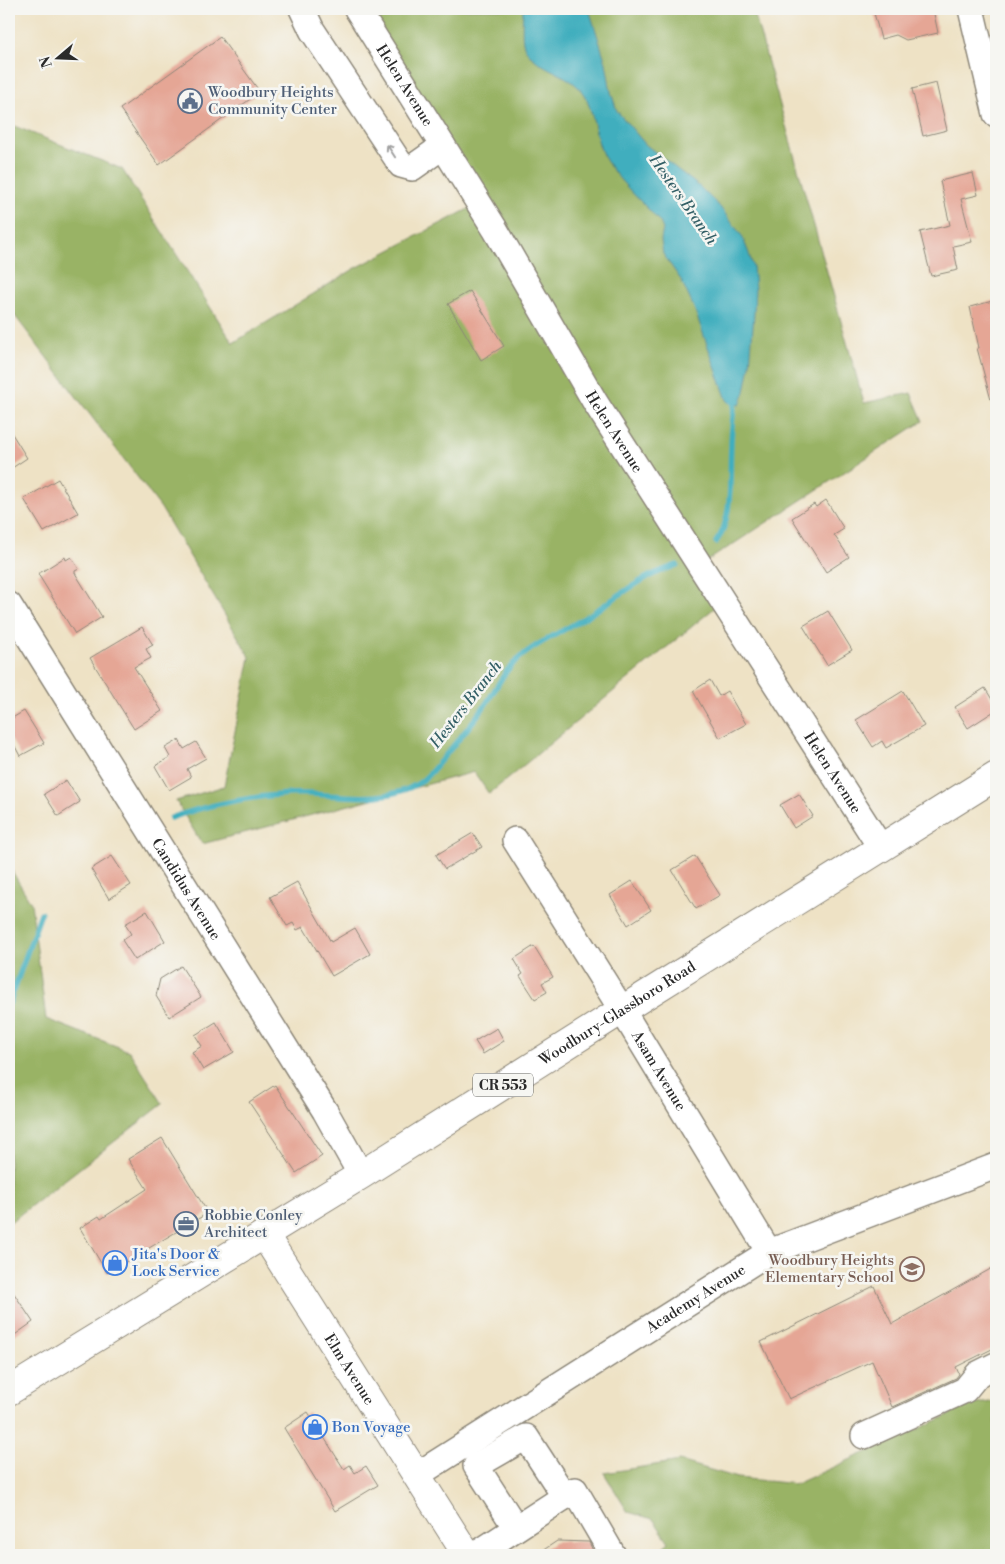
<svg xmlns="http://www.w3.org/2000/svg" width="1005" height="1564" viewBox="0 0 1005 1564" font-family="'Libre Bodoni',serif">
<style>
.forest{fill:#99b365;stroke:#626f48}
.water{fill:#40aebe;stroke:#366c74}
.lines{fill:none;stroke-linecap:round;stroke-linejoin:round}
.stream{stroke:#40aebe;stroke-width:5.5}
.building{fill:#e5a695}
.minor-casing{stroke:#8c8678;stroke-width:28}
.major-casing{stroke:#8c8678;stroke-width:30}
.minor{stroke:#fff;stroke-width:25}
.major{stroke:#fff;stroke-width:28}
.oneway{stroke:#a0a0a0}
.labels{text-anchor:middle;stroke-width:5;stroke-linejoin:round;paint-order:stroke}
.shield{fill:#f6f6f2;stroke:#686867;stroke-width:1}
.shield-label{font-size:14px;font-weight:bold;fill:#2b2b2b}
.street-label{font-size:15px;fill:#2b2b2b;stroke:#f6f6f2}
.service-label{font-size:15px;fill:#4e5e75;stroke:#f6f6f2;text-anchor:start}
.shop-label{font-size:15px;fill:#366cbe;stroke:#f6f6f2;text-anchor:start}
.education-label{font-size:15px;fill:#785e54;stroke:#f6f6f2;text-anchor:end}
.water-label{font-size:16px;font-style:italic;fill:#335f66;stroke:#f6f6f2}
</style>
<rect width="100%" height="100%" fill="#f6f6f2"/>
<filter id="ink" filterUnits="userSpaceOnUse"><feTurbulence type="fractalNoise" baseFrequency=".02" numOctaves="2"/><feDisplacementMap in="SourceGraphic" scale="10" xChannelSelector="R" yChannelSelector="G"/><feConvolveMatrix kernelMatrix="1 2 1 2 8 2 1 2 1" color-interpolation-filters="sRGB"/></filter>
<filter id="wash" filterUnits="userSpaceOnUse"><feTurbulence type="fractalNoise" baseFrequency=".0096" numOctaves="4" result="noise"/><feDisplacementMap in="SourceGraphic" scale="20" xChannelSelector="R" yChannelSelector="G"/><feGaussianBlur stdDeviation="1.12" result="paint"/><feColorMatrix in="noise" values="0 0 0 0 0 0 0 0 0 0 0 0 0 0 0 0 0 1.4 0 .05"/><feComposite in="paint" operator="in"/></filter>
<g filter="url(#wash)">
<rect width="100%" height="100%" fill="#eee2c5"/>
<path class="forest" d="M352 9H753L864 403 911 393 923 421 698 567 718 605 489 794 474 772 202 844 176 801 224 786 250 657 161 508 9 308V124L122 169 233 343 354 269 476 205Z
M9 866 31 903 46 1019 129 1051 163 1104 9 1223Z
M996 1401V1555H653L669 1542 653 1519 628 1512 604 1473 680 1461 738 1478 796 1484 971 1405Z"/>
<path class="water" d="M523 9H589L606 63 611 92 617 111 646 145 700 187 720 207 742 236 748 251 753 266 755 289 754 314 750 365 745 392 740 405 731 404 727 400 694 308 681 280 663 254 661 240 663 229 660 222C641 200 617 181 603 155 594 135 595 112 583 93 569 72 540 71 526 50 520 43 523 19 523 9Z"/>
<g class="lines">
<path class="stream" d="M716 542C734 519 729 475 731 446 731 431 733 415 735 399
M171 818C209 804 249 797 289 794 332 792 380 807 419 783 428 777 436 766 443 758 456 743 469 727 481 711 492 697 498 681 510 667 529 646 555 636 579 621 602 608 623 591 646 578 655 573 667 569 677 565
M9 1004 41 913"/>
</g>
<g id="blocks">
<path class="building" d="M893 9H933L938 33 906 40 896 35 881 39 874 13Z
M220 37 260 92 159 165 120 109Z
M936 83 947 130 923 136 912 89Z
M973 173 978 195 961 199 972 242 953 246 958 270 931 276 920 232 950 225 940 181Z
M470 291 504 346 481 360 448 304Z
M996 300V399L991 400 977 348H979L970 307Z
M9 429 27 458 9 470Z
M58 479 78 513 44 532 24 499Z
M826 500 844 529 834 535 849 557 826 572 792 518 814 504 816 507Z
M65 557 66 560 71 557 79 569 75 571V573L102 617 75 634 38 574Z
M828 611 852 650 827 665 803 626Z
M142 627 153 645 146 649 151 658 134 667 162 711 134 729 90 658Z
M710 680 719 696 727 691 746 724 720 738 693 691Z
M985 688 996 706V710L968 728 955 707Z
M903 691 924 726 886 748 882 741 873 747 856 720Z
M24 711 44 743 20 756 9 735V720Z
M179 740 184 749 196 742 206 758 187 769 191 777 169 790 155 766 170 757 165 748Z
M66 780 80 802 58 816 44 794Z
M799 794 813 816 794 828 780 805Z
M473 833 482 847 445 869 436 855Z
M112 856 131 885 109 899 91 869Z
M695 856 720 895 696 909 672 870Z
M632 881 651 910 628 925 610 895Z
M297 882 331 942 355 928 370 954 332 976 303 927 297 930 293 923 287 926 270 897Z
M147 911 165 941 135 960 122 940 131 934 125 924Z
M534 946 553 977 542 983 547 992 535 999 520 976 523 974 514 959Z
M181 966 201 997 169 1017 156 996 160 979Z
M216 1022 234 1052 203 1070 192 1052 202 1046 195 1035Z
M497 1028 504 1041 483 1054 475 1041Z
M275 1085 322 1156 296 1173 249 1102Z
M162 1138 208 1213 107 1273 80 1228 99 1216 101 1219 147 1189 128 1159Z
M996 1266V1347L956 1367 959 1374 956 1378 892 1407 872 1361 789 1399 761 1342 874 1286 892 1324Z
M9 1286 33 1322 9 1339Z
M308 1412 344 1469 350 1465 355 1473 366 1466 378 1485 335 1511 284 1428Z
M557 1541 589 1542 595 1555H536Z"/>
</g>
</g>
<g filter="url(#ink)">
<use href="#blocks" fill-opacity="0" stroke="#8c8678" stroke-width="1"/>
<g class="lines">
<defs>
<g id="minor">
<path d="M302 9 312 30 401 165 412 168 443 146"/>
<path id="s1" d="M357 9 495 229 595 402 881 848"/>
<path d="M971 9 996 114"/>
<path id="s2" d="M9 605 325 1111 361 1175"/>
<path id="s3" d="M515 840 622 1010 769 1252"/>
<path d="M864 1436 965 1390 978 1374 996 1365"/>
<path id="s4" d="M417 1475 769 1252 996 1166"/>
<path d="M516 1528 476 1466 526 1437 565 1497"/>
<path d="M475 1555 575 1490 613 1555"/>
</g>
<g id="major">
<path id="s5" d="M264 1234 467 1555"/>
<path id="s6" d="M9 1391 361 1175 622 1010 996 776"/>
</g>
</defs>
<use href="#minor" class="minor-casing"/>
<use href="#major" class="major-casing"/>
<use href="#minor" class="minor"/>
<use href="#major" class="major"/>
</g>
<defs><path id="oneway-shaft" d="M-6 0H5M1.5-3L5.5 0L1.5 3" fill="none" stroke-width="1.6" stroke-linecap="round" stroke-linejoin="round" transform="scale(1.25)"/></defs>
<use class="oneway" href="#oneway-shaft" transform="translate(391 151) rotate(-123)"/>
</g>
<defs>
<symbol id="civic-ring" viewBox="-11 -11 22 22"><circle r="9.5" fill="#f6f6f2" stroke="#5c6f8a" stroke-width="1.5"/><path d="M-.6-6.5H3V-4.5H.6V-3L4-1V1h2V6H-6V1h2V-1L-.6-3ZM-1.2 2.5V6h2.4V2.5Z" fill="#5c6f8a"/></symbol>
<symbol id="office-ring" viewBox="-11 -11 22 22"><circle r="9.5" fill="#f6f6f2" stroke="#5c6f8a" stroke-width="1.5"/><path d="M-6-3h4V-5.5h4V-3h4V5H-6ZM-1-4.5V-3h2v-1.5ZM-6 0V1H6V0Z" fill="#5c6f8a"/></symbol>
<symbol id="shop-ring" viewBox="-11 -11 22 22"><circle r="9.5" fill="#f6f6f2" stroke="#3f7fe0" stroke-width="1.5"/><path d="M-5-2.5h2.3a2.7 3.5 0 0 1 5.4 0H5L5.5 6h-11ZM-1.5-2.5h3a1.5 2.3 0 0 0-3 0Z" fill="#3f7fe0"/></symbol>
<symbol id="school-ring" viewBox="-11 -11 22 22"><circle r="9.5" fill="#f6f6f2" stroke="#8d6e63" stroke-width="1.5"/><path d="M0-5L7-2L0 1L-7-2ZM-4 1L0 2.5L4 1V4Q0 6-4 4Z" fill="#8d6e63"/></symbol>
</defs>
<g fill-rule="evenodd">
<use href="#civic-ring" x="176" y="87" width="28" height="28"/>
<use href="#office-ring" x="172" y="1210" width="28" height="28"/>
<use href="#shop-ring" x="101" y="1249" width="28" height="28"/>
<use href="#school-ring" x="898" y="1255" width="28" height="28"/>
<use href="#shop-ring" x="301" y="1413" width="28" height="28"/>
</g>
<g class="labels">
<rect class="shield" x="473" y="1073.5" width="60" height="23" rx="4"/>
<g class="shield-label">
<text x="503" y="1090">CR 553</text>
</g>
<g class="street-label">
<text dy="5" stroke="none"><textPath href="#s1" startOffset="90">Helen Avenue</textPath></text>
<text dy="5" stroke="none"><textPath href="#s1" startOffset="495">Helen Avenue</textPath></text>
<text dy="5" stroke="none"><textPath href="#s1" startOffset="900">Helen Avenue</textPath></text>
<text dy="5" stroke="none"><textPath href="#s2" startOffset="335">Candidus Avenue</textPath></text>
<text dy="5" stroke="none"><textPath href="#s6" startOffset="716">Woodbury-Glassboro Road</textPath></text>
<text dy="5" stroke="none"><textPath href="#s3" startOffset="272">Asam Avenue</textPath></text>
<text dy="5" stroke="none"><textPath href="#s4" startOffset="330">Academy Avenue</textPath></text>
<text dy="5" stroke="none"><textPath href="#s5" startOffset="160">Elm Avenue</textPath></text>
</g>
<g class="service-label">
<text x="208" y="97">Woodbury Heights<tspan x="208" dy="17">Community Center</tspan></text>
<text x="204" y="1220">Robbie Conley<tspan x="204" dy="17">Architect</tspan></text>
</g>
<g class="shop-label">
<text x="132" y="1259">Jita's Door &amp;<tspan x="132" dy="17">Lock Service</tspan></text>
<text x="332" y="1432">Bon Voyage</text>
</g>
<g class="education-label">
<text x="894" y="1265">Woodbury Heights<tspan x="894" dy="17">Elementary School</tspan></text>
</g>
<g class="water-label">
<text transform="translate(684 199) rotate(55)" y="6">Hesters Branch</text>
<text transform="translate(465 704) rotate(-52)" y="6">Hesters Branch</text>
</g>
</g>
<rect width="1005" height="1564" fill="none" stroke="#f6f6f2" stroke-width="30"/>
<g transform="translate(58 58) rotate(251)" stroke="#f6f6f2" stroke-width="4" paint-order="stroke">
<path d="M0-4L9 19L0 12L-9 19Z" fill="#2b2b2b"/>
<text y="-8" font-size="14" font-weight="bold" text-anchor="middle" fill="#2b2b2b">N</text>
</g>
</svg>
